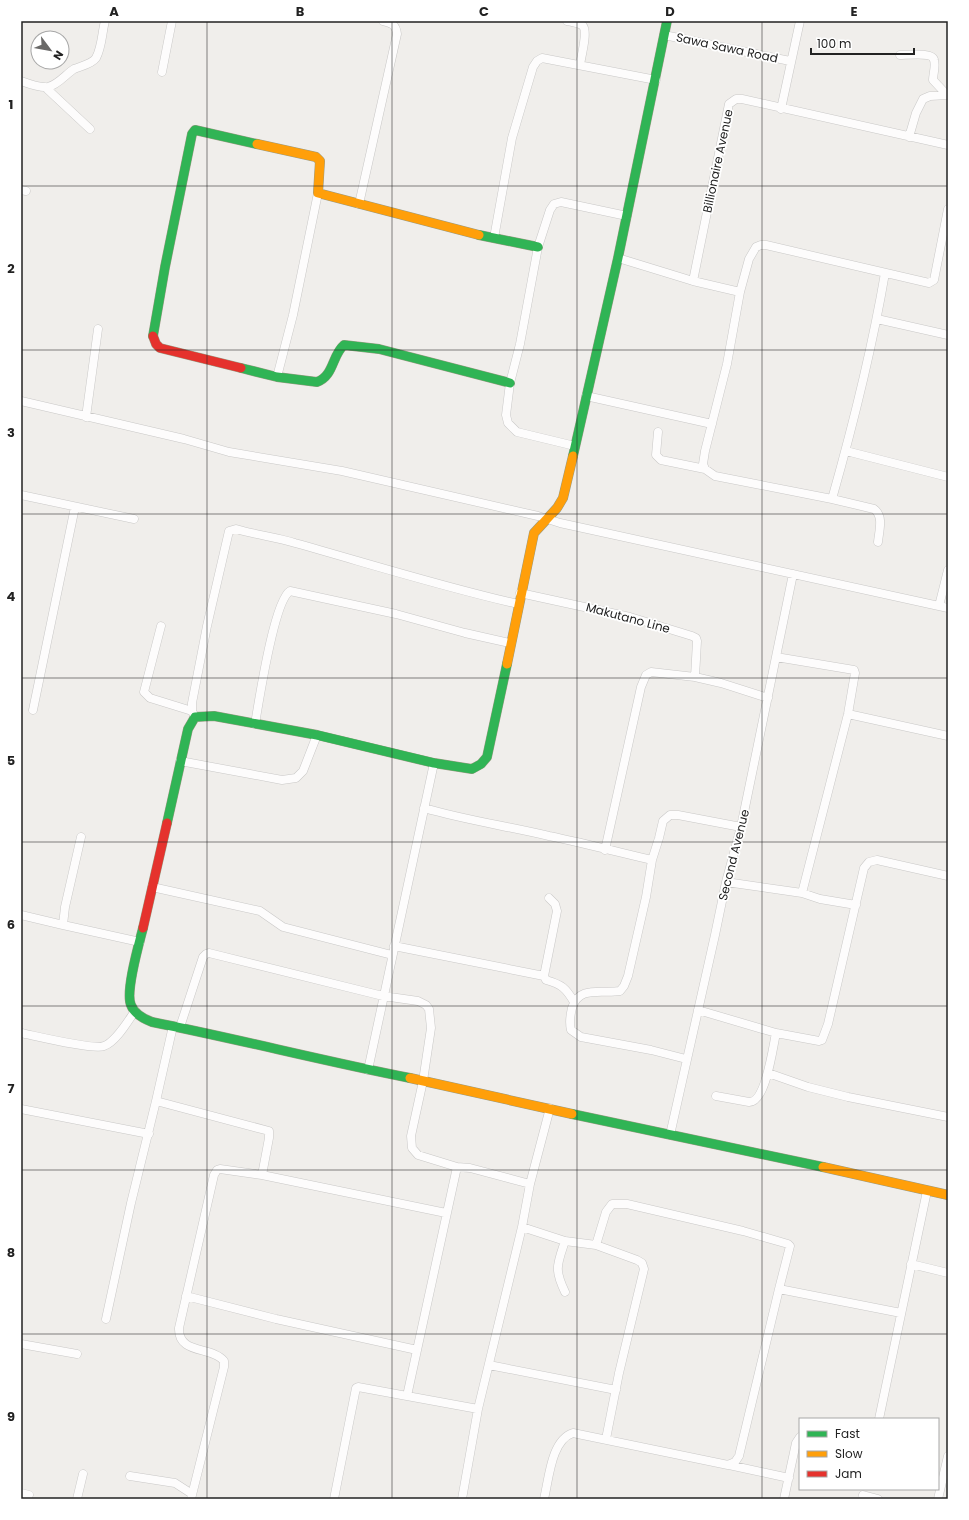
<svg xmlns="http://www.w3.org/2000/svg" width="969" height="1520" viewBox="0 0 969 1520" font-family="Poppins,sans-serif">
<style>
.lines{fill:none;stroke-linecap:round;stroke-linejoin:round}
.street-casing{stroke:#c9c8c7;stroke-width:9}
.fast-casing{stroke:#999a82;stroke-width:10}
.slow-casing{stroke:#999a82;stroke-width:10}
.jam-casing{stroke:#999a82;stroke-width:10}
.street{stroke:#fdfcfc;stroke-width:8}
.fast{stroke:#30b455;stroke-width:9}
.slow{stroke:#ff9f0a;stroke-width:9}
.jam{stroke:#e5322d;stroke-width:9}
.grid{fill:none;stroke:#222;stroke-width:1;stroke-opacity:0.55}
.labels{text-anchor:middle;stroke-width:3.5;stroke-linejoin:round;paint-order:stroke}
.street-label{font-size:12px;fill:#222;stroke:#fff}
.neatline{fill:none;stroke:#222;stroke-width:1.5}
.grid-label{font-size:13px;text-anchor:middle;font-weight:bold;fill:#222}
</style>
<rect width="100%" height="100%" fill="#f0eeeb"/>
<g class="lines">
<defs>
<path id="street" d="M567 21C572 22 579 23 583 26 588 32 581 57 580 65
M664 35 790 61
M900 55C907 55 933 52 934 60 936 66 933 74 933 80L947 95
M162 72 172 21
M21 81C29 84 40 88 48 87 58 85 66 74 74 69 81 66 92 64 96 58 102 47 102 32 105 21
M45 87 90 129
M781 109 800 21
M909 137 916 113 923 99 930 96 948 95
M21 190 26 191
M359 204 397 34C396 25 392 23 383 21
M494 238 512 138 533 67 537 61 542 58 656 80
M618 258 693 281 740 292
M693 281 729 104 736 99H742L948 145
M877 319 948 335
M277 377 293 315 318 193
M586 396 712 424
M21 401 184 439 229 452 342 471 538 516 560 523 948 608
M86 417 98 329
M658 432 656 455 661 460 705 469 715 476 832 499 874 509C884 516 879 531 878 542
M575 446 517 432 508 423 506 415 510 383 520 344 538 247 550 210 554 204 561 202 627 216
M846 451 948 477
M705 469 703 464 705 451 727 364 740 292 749 259 756 247 761 245H766L929 283 934 280 948 209
M21 495 134 519
M832 499C853 425 872 349 885 273
M520 593 630 617 692 636 696 638 697 641 695 677
M939 606 948 570
M161 626 144 692 150 698 192 711
M33 710 75 507
M848 714 948 736
M195 717 192 711V703L207 626 229 531 236 529C256 535 276 537 295 543 370 564 443 587 518 604
M255 724C259 701 274 601 290 591L396 614 465 633 510 643
M180 761 282 780 296 778 303 771 317 735
M424 808C465 820 507 826 549 836 583 843 618 852 652 860
M81 837 65 907 63 925 140 942
M605 850 641 687 646 675 651 672 695 677 721 683 768 698
M726 882 802 893 848 714 855 673 854 670 776 657
M152 887 260 911 283 927 392 955
M802 893 820 899 856 905
M549 898 555 904 557 911 544 976 546 980C561 984 566 988 574 1002
M21 915 63 925
M394 946 544 976
M698 1010 776 1033 819 1041 822 1040 828 1024 864 868 869 862 877 860 948 876
M180 1027 203 957 206 954 209 953 383 996 418 1001 426 1005 429 1009 431 1028 423 1081 411 1136 412 1148 418 1155 457 1167
M21 1033C36 1036 93 1050 104 1046 116 1042 128 1021 135 1011
M686 1059 651 1050 581 1037 571 1030C569 1022 570 1016 572 1008 579 985 601 994 620 991L624 986 628 976 646 897 652 860 659 838 663 821 670 815H678L741 827
M368 1070 434 763
M768 1073 808 1087 848 1097 948 1117
M716 1096 749 1102C766 1103 773 1046 776 1033
M156 1101 269 1131V1138L262 1175
M21 1109 149 1134
M670 1135 715 935 726 882 741 827 793 574
M522 1227 565 1241 596 1245 637 1260 642 1263 644 1269 619 1373 606 1439
M565 1241C557 1265 554 1269 565 1292
M596 1245 606 1212 612 1204H627L743 1231 788 1244 790 1246 779 1289
M911 1264 948 1273
M186 1296 276 1319 417 1350
M106 1319 131 1203 156 1101 173 1026
M21 1344 77 1354
M489 1365 616 1390
M478 1409 407 1396 457 1167 470 1168 530 1184
M879 1419 927 1191
M729 1465 789 1478
M130 1476 175 1483 192 1494
M21 1493 29 1495
M863 1495 878 1499
M77 1499 83 1474
M191 1499 224 1367V1361C212 1346 178 1355 179 1328L214 1175 217 1170 220 1169 262 1175 446 1213
M334 1499 356 1388 358 1387 407 1396
M462 1499 478 1409 522 1227 530 1184 550 1108
M544 1499C549 1479 551 1440 573 1433L728 1465 735 1462 739 1456 779 1289 901 1313
M784 1499 796 1443 800 1437
M938 1499 948 1456"/>
<path id="fast" d="M479 235 538 247
M153 336 165 267 192 134 195 130 257 144
M241 368 277 377 317 382C334 376 332 355 344 345L379 349 510 383
M573 456 618 258 667 21
M167 823 188 729 195 717 214 716 317 735 434 763 472 769 481 764 487 757 507 664
M143 928C139 944 125 992 131 1005 134 1013 144 1019 152 1022 238 1039 323 1061 410 1078
M572 1114 823 1167"/>
<path id="slow" d="M257 144 316 157 320 161 318 193 479 235
M507 664 534 533 557 508 563 498 573 456
M410 1078 572 1114
M823 1167 948 1195"/>
<path id="jam" d="M153 336 156 344 160 348 241 368
M143 928 167 823"/>
</defs>
<use href="#street" class="street-casing"/>
<use href="#fast" class="fast-casing"/>
<use href="#slow" class="slow-casing"/>
<use href="#jam" class="jam-casing"/>
<use href="#street" class="street"/>
<use href="#fast" class="fast"/>
<use href="#slow" class="slow"/>
<use href="#jam" class="jam"/>
</g>
<path class="grid" d="M207 21V1499M392 21V1499M577 21V1499M762 21V1499M21 186H948M21 350H948M21 514H948M21 678H948M21 842H948M21 1006H948M21 1170H948M21 1334H948"/>
<g class="labels">
<g class="street-label">
<text transform="translate(727 48) rotate(12)" y="4">Sawa Sawa Road</text>
<text transform="translate(718 161) rotate(-78)" y="4">Billionaire Avenue</text>
<text transform="translate(628 618) rotate(15)" y="4">Makutano Line</text>
<text transform="translate(734 855) rotate(-76)" y="4">Second Avenue</text>
</g>
</g>
<rect width="969" height="1520" fill="none" stroke="#ffffff" stroke-width="44"/>
<rect x="799" y="1418" width="140" height="72" fill="#ffffff" stroke="#a7a7a7"/>
<rect x="807" y="1431" width="20" height="6" fill="#30b455" stroke="#a7a7a7"/>
<text x="835" y="1438" font-size="12" fill="#222222">Fast</text>
<rect x="807" y="1451" width="20" height="6" fill="#ff9f0a" stroke="#a7a7a7"/>
<text x="835" y="1458" font-size="12" fill="#222222">Slow</text>
<rect x="807" y="1471" width="20" height="6" fill="#e5322d" stroke="#a7a7a7"/>
<text x="835" y="1478" font-size="12" fill="#222222">Jam</text>
<g transform="translate(50 50) rotate(122)"><circle r="19" fill="#ffffff" stroke="#a7a7a7"/>
<path d="M0-3L7 15L0 10L-7 15Z" fill="#6a6968"/>
<text y="-6" font-size="11" font-weight="bold" text-anchor="middle" fill="#222222">N</text>
</g>
<path d="M811 48v6h103v-6" fill="none" stroke="#222222" stroke-width="2"/>
<text x="817" y="48" font-size="12" fill="#222222" stroke="#ffffff" stroke-width="3" paint-order="stroke">100 m</text>
<rect x="22" y="22" width="925" height="1476" class="neatline"/>
<g class="grid-label">
<text x="114" y="16">A</text>
<text x="300" y="16">B</text>
<text x="484" y="16">C</text>
<text x="670" y="16">D</text>
<text x="854" y="16">E</text>
<text x="11" y="109">1</text>
<text x="11" y="273">2</text>
<text x="11" y="437">3</text>
<text x="11" y="601">4</text>
<text x="11" y="765">5</text>
<text x="11" y="929">6</text>
<text x="11" y="1093">7</text>
<text x="11" y="1257">8</text>
<text x="11" y="1421">9</text>
</g>
</svg>
